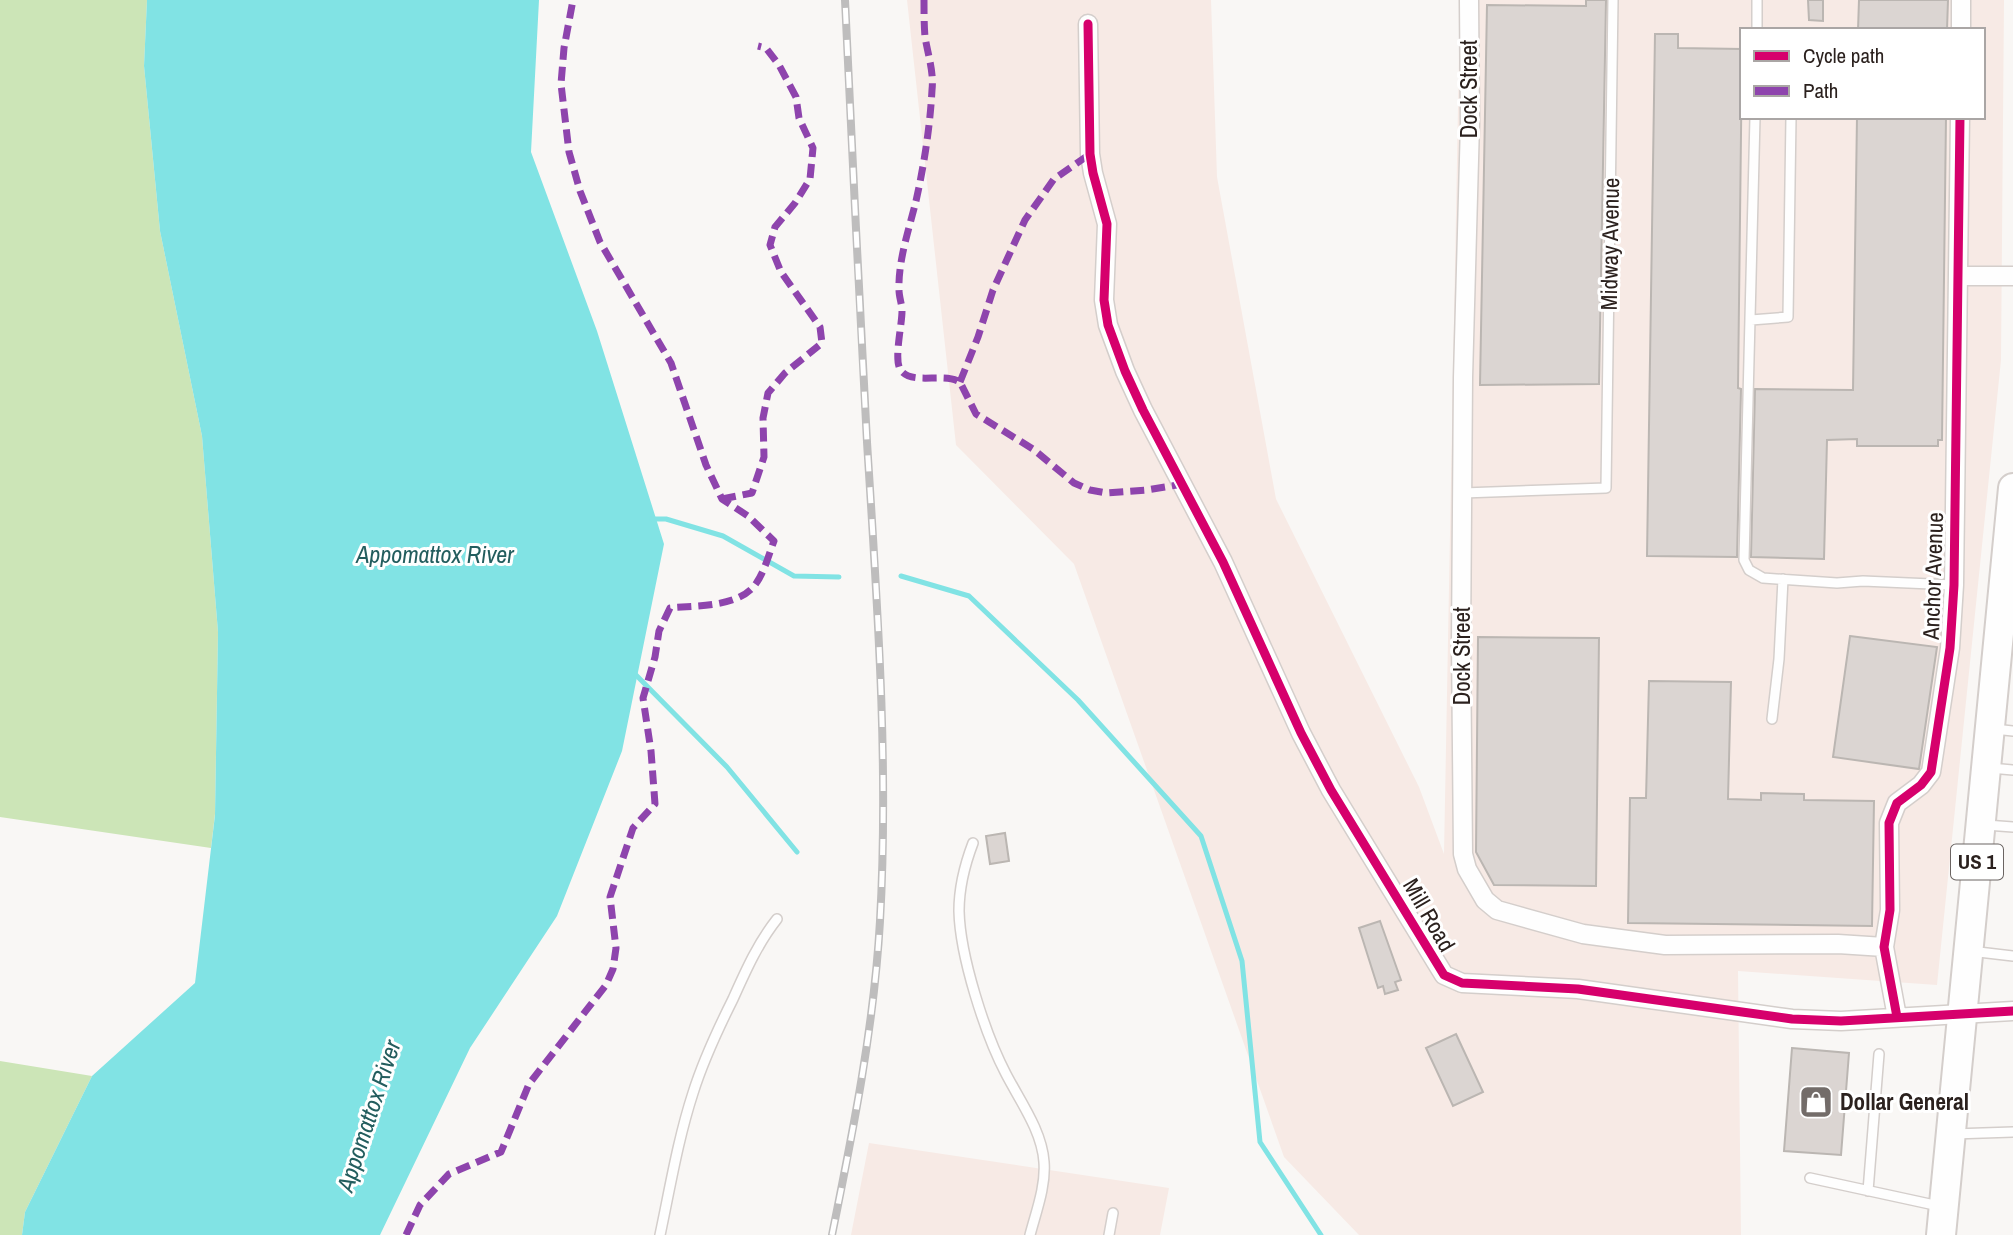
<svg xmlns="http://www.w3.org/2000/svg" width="2013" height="1235" viewBox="0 0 2013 1235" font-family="'Archivo Narrow',sans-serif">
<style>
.built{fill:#f7eae5;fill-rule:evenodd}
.forest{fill:#cce5b7}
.water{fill:#81e3e4}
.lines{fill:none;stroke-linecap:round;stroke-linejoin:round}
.stream{stroke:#81e3e4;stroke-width:5}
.building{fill:#dbd5d2;stroke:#bbb6b2;stroke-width:2}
.lane-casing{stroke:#d4cecb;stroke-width:12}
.street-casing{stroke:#d4cecb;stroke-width:21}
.primary-casing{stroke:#d4cecb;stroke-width:32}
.lane{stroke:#fefefe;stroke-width:9}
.street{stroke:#fefefe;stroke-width:18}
.primary{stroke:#fefefe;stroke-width:28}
.rail-casing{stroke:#bebdbd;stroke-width:8}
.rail{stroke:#fff;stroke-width:5;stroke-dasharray:16;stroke-linecap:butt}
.quiet{stroke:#8e44ad;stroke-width:7;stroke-dasharray:14 7;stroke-linecap:butt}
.cycleway-casing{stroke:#fff;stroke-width:13}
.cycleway{stroke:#d6006c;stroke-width:9}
.labels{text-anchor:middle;stroke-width:6;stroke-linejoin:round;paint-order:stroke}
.shield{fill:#fff;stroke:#6b6462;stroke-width:2}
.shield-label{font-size:21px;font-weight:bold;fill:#2b211e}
.street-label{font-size:23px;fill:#2b211e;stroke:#fff}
.poi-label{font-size:23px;font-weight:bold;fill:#2b211e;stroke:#fff;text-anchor:start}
.water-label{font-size:24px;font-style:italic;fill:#235d5e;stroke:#fff}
</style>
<rect width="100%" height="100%" fill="#f9f7f5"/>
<path class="built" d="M907 0H1211L1217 177 1276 499 1419 787 1444 854 1460 0H2004L2001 360 1937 985 1738 971 1741 1235H1359L1284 1157 1074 564 956 445ZM1742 30H1983V117H1742Z
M869 1143 1169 1188 1160 1235H851Z"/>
<path class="forest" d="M0 0H147L144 66 160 231 202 436 218 632 215 814 211 848 0 817Z
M0 1061 92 1076 25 1212 22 1235H0Z"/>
<path class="water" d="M147 0H539L531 152 597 331 664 544 622 751 557 916 470 1048 380 1235H22L25 1212 92 1076 195 983 215 815 218 632 202 436 160 231 144 66Z"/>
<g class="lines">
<path class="stream" d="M652 519H666L723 536 794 576 839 577
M901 576 969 596 1078 700 1201 836 1242 961 1260 1142 1321 1235
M634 673 727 767 797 852"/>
</g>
<path class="building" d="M1586 0H1606L1599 384 1480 385 1487 5 1586 6Z
M1808 0H1823V21L1809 20Z
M1859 0H1948L1947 30H1858Z
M1655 34H1678V48L1742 49 1738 388 1741 389 1737 557 1647 556Z
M1857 117H1946L1942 440H1938V446H1857V439L1827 440 1824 559 1751 557 1755 389 1853 390Z
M1850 636 1937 647 1919 769 1833 757Z
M1478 637 1599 638 1596 886 1494 885 1476 852Z
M1649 681 1731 682 1728 799 1761 800V793L1804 794V800L1874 801 1872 926 1628 923 1630 798H1646Z
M1005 833 1009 861 990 864 986 836Z
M1380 921 1401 980 1395 982 1398 990 1385 994 1383 986 1378 988 1359 928Z
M1456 1034 1483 1092 1453 1106 1426 1048Z
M1792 1048 1849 1053 1841 1155 1784 1151Z"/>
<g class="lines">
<defs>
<path id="lane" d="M1757 30V0
M1755 117 1744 560 1749 570 1763 578 1837 583 1863 581 1954 585
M1751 320 1788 317 1791 117
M1463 493 1606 488 1613 0
M1772 719 1779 659 1783 579
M1994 729 2013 731
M1990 768 2013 770
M1986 825 2013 827
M973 843C965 864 959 888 959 911 960 956 985 1034 1006 1074 1020 1101 1042 1131 1044 1162 1046 1186 1036 1212 1030 1235
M1970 951 2013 956
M1953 1134 2013 1132
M1810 1178 1939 1206
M1868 1191 1879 1054
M660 1235C670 1188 678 1139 693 1093 703 1061 718 1029 733 999 746 970 758 943 777 919
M1109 1235 1113 1213"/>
<path id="street" d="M1469 0 1470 123 1463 378 1461 642 1463 854 1467 869 1485 900 1497 910 1583 934 1665 945 1838 944 1884 947
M1088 24 1090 154 1093 173 1107 224 1104 300 1108 325 1125 371 1143 410 1223 562 1301 733 1331 790 1444 975 1462 983 1578 989 1792 1019 1841 1021 2013 1011
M1961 30V0
M1959 276H2013
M1897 1017 1884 947 1890 910 1889 823 1897 803 1921 785 1931 772 1950 648 1954 585 1960 117"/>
<path id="primary" d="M1941 1235 2013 488"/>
</defs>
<use href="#lane" class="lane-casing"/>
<use href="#street" class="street-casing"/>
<use href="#primary" class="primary-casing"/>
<use href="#lane" class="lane"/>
<use href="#street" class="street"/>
<use href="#primary" class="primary"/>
<defs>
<path id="rail" d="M832 1235C853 1131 874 1027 880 921 889 762 877 601 867 442 859 295 852 147 845 0"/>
</defs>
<use href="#rail" class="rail-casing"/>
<use href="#rail" class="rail"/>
<path class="quiet" d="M924 0C924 12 924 25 925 37 928 55 934 72 932 90 930 127 924 165 916 201 909 229 898 261 899 290 899 297 902 304 902 311 902 325 894 358 900 369 910 386 943 372 960 382L976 414 1033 449 1074 483 1090 490 1107 493 1147 490 1183 484
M960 382 978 337 993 290 1025 220 1054 179 1090 154
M722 499 752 493 764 457 763 418 768 393 785 373 822 343 820 327 781 272 770 245 775 227 795 203 810 179 813 148 799 118 796 97 779 65 766 48 758 46
M406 1235 420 1205 449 1174 501 1152 529 1084 606 985 613 969 616 948 610 897 633 828 655 804 651 751 643 698 655 657 659 631 670 608C697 605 741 608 757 582 765 570 769 554 774 541L748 516 722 499 706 465 671 363 600 242 580 191 569 152 561 84 564 48 573 0"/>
<defs>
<path id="cycleway" d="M1088 24 1090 154 1093 173 1107 224 1104 300 1108 325 1125 371 1143 410 1223 562 1301 733 1331 790 1444 975 1462 983 1578 989 1792 1019 1841 1021 2013 1011
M1897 1017 1884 947 1890 910 1889 823 1897 803 1921 785 1931 772 1950 648 1954 585 1960 117"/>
</defs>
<use href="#cycleway" class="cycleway-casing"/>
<use href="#cycleway" class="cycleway"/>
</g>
<defs>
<symbol id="shop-square" viewBox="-11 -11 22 22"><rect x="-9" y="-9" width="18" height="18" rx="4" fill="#736c69" stroke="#fff"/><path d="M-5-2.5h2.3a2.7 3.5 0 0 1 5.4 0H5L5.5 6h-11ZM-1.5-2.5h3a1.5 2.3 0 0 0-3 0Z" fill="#fff"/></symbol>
</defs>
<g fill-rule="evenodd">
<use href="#shop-square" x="1797" y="1083" width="38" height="38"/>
</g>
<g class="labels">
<rect class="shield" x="1951" y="844.5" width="52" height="35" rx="5"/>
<g class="shield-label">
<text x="1977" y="869">US 1</text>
</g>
<g class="street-label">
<text transform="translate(1469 89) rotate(-90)" y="8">Dock Street</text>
<text transform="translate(1610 244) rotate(-89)" y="8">Midway Avenue</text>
<text transform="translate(1933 576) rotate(-88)" y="8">Anchor Avenue</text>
<text transform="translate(1462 656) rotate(-90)" y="8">Dock Street</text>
<text transform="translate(1429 915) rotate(60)" y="8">Mill Road</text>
</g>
<g class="poi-label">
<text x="1840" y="1110">Dollar General</text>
</g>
<g class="water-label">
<text x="435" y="563">Appomattox River</text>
<text transform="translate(369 1116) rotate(-72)" y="8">Appomattox River</text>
</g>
</g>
<rect x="1740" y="28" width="245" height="91" fill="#ffffff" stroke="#aaa6a5" stroke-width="2"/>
<rect x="1754" y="51" width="35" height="10" fill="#d6006c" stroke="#aaa6a5" stroke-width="2"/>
<text x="1803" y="63" font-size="21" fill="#2b211e">Cycle path</text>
<rect x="1754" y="86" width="35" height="10" fill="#8e44ad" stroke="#aaa6a5" stroke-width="2"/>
<text x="1803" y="98" font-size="21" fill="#2b211e">Path</text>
</svg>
